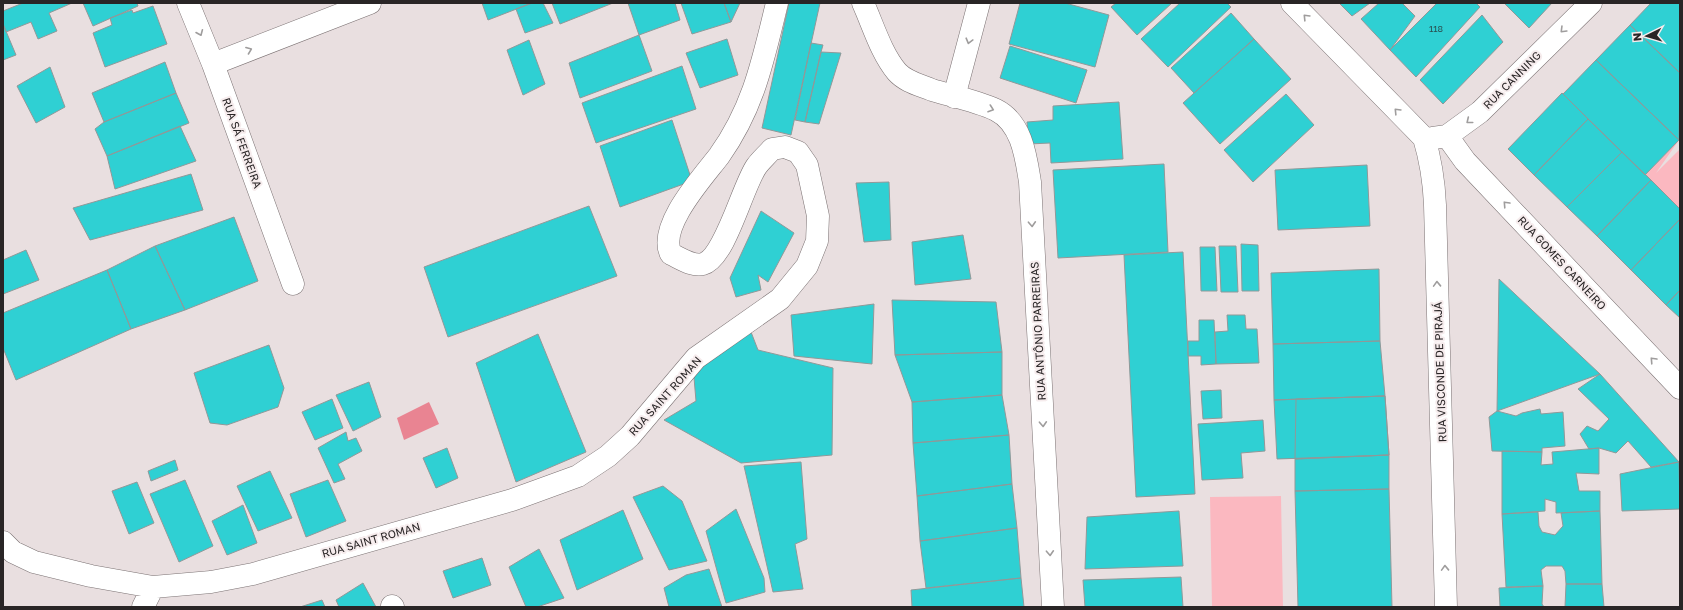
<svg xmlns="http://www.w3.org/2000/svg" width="1683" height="610" viewBox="0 0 1683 610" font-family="'Golos Text',sans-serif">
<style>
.green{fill:#fbb8c0}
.water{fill:#e98492}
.building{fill:#2fd0d3;stroke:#909999}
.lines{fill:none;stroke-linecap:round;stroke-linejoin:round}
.minor-casing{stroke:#7c7374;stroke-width:23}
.major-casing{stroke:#7c7374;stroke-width:23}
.minor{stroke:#fff;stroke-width:22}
.major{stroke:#fff;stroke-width:22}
.oneway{stroke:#9f9d9d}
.labels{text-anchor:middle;stroke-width:4;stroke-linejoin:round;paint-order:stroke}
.number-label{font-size:9px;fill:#2a5051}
.street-label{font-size:11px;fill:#292526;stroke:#f6eced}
</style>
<rect width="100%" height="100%" fill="#e9dfe0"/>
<path class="green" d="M1679 140 1656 173 1680 149V209L1645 175Z
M1281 496 1283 607H1212L1210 497Z"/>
<path class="water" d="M429 402 439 424 404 440 397 418Z"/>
<path class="building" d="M23 3H72L49 13 57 31 38 39 31 22 6 32 3 24V11Z
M83 3H137L138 6 93 26Z
M482 3H532L488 20Z
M532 3H543L553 23 525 33 516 9Z
M552 3H613L560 24Z
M628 3H675L680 20 639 35Z
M681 3H724L731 22 692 34Z
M724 3H740L731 22Z
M789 3H820L791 135 762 128Z
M1020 3H1065L1109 15 1095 67 1009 44Z
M1116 3H1172L1137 35 1111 7Z
M1180 3H1227L1231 7 1168 67 1141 39Z
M1342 3H1370L1352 16 1340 4Z
M1379 3H1402L1415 16 1390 50 1361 19Z
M1437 3H1476L1480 7 1416 77 1390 50Z
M1504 3H1552L1529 28Z
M1651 3H1680V73L1630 25Z
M153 6 167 44 105 67 93 33 112 25 110 18 132 10 133 13Z
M1231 13 1254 39 1194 93 1171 68Z
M1482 15 1503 42 1443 104 1420 80Z
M3 24 16 55 3 60Z
M1630 25 1680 73 1679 140 1596 60Z
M639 35 652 71 580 98 569 63Z
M727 39 738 75 700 88 686 53Z
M1254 39 1291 79 1220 144 1183 103Z
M529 40 545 84 523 95 507 50Z
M811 43 823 45 821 52 805 122 795 120Z
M1010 46 1087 70 1076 103 1000 78Z
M821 52 841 53 819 124 805 122Z
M1596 60 1679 140 1645 175 1563 94Z
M165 62 176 93 104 122 92 93Z
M682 66 696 109 596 143 582 103Z
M50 67 65 107 36 123 17 86Z
M176 93 189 123 107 156 95 129 104 122Z
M1562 93 1588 119 1534 175 1508 149Z
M1286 94 1314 125 1253 182 1224 150Z
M1119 102 1123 159 1051 163 1050 143 1029 144 1027 122 1053 120V106Z
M1588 119 1622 152 1567 207 1534 175Z
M672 120 692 181 620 207 600 146Z
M180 126 196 161 115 189 107 156Z
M1622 152 1651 180 1597 236 1567 207Z
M1164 164 1168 252 1058 258 1053 170Z
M1367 165 1370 226 1278 230 1275 170Z
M191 174 203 210 90 240 73 208Z
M1651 180 1680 209V219L1631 270 1597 236Z
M889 182 891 240 864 242 856 183Z
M589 206 617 276 448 337 424 267Z
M761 211 794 233 768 282 758 275 761 290 736 297 730 278Z
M234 217 258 281 185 310 155 246Z
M1680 219V290L1666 305 1631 270Z
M963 235 971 279 915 285 912 242Z
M1241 244 1258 245 1259 291H1242Z
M155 246 185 310 131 329 107 270Z
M1219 246H1236L1238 292H1221Z
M1200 247H1215L1217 291H1201Z
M26 250 39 280 3 294V260Z
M1183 252 1195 494 1136 497 1124 255Z
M1379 269 1380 341 1273 344 1271 273Z
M107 270 131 329 16 380 3 348V313Z
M1499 279 1600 374 1497 411Z
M1680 290V318L1666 305Z
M892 300 996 302 1002 352 895 355Z
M874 304 872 364 794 356 791 315Z
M1227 315H1245L1246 329H1257L1259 363 1216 364 1215 332 1228 331Z
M1199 320H1214L1216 364 1201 365V356H1188V341H1199Z
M751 332 758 350 833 368 832 455 741 463 664 420 696 401 693 366Z
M538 334 586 452 516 482 476 363Z
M1380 341 1385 396 1274 400 1273 344Z
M269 345 284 388 278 407 227 425 210 423 194 373Z
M1002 352V395L912 402 895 355Z
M1600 374 1679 462 1651 467 1628 441 1616 453 1599 448 1589 449 1580 434 1587 426 1598 431 1609 419 1578 389Z
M369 382 381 417 353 431 336 395Z
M1221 390 1222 418 1203 419 1201 391Z
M1002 395 1009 435 913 443 912 402Z
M1385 396 1389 455 1295 459 1296 399Z
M1385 396 1389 455 1277 459 1274 400Z
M332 399 343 428 315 440 302 412Z
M1540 409 1541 414 1563 412 1565 446 1542 448V452L1492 451 1489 417 1497 411 1516 416 1522 413Z
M1263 420 1265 451 1241 453 1243 478 1202 480 1198 424Z
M346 432 348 441 356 438 362 451 338 464 345 479 334 483 318 448Z
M1009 435 1012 484 917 496 913 443Z
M447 448 458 478 436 488 423 458Z
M1599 448V474L1576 473 1579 491H1600V511L1556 513V502L1545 499V511L1502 514V451L1542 452 1541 465 1553 464 1552 452Z
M1389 455V489L1295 491V459Z
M175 460 178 470 151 481 148 471Z
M801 462 807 539 795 544 803 589 773 592 744 466Z
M1679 462 1680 509 1622 511 1620 474Z
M270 471 292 518 258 531 237 486Z
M185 480 213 546 179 562 150 494Z
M328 480 346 521 306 537 290 494Z
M137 482 154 523 129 534 112 491Z
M1012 484 1017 528 920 541 917 496Z
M663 486 682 501 707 561 669 570 633 497Z
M1389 489 1392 607H1298L1295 491Z
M243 505 257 543 227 555 212 521Z
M736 509 764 578 765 592 726 603 706 531Z
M623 510 643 559 577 590 560 540Z
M1179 511 1183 566 1085 569 1087 517Z
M1600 511 1602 584H1566L1565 571 1562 566H1546L1541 570 1543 586 1506 587 1502 514 1538 512 1539 526 1542 532 1555 535 1563 526 1561 513Z
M1017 528 1021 578 926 588 920 541Z
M539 549 564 598 537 607H526L509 567Z
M482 558 491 585 453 598 443 571Z
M709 569 722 607H669L664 588 686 575Z
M1181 577 1183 607H1085L1083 580Z
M1021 578 1024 607H912L911 590Z
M363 583 376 607H339L336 600Z
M1566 584H1602L1604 607H1565Z
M1543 586 1542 604 1544 607H1500L1499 588Z
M322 600 325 607H300Z"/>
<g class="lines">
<defs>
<path id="minor" d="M188 3 213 64 293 284
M863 3C873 25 881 53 897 72 906 82 920 85 932 90 952 96 977 101 996 110 1022 123 1026 157 1030 182L1053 607
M213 64 370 3
M954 97 979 3
M1447 136 1465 161 1680 388
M1433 138 1447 136 1480 112 1591 3
M3 542 13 552 34 562 91 576 153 587 211 582 253 574 512 500 578 476 608 456 630 436 696 358 780 299 807 266 817 241 818 216 807 165 798 152 785 147 772 149C767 155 760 161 756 167 742 188 725 258 703 264 693 267 680 258 671 254 657 227 703 177 719 156 754 107 763 60 777 3
M392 606 393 607
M143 607 153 587"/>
<path id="major" d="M1292 3 1424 138C1431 161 1434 182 1435 205L1446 607"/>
</defs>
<use href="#minor" class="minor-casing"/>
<use href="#major" class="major-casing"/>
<use href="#minor" class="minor"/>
<use href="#major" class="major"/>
</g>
<defs><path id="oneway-chevron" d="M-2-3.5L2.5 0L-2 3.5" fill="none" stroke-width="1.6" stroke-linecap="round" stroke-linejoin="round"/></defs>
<g class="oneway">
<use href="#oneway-chevron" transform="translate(1306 17) rotate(-134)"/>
<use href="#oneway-chevron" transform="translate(1563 30) rotate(135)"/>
<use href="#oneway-chevron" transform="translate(200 33) rotate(67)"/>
<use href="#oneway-chevron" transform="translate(969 41) rotate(105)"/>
<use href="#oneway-chevron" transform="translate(249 50) rotate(-21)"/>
<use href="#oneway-chevron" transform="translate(991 109) rotate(19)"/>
<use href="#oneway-chevron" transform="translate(1397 111) rotate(-134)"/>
<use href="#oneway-chevron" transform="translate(1469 121) rotate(141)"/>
<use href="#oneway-chevron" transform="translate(1506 204) rotate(-133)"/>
<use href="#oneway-chevron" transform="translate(1032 224) rotate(87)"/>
<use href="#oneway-chevron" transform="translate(1437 284) rotate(-92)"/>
<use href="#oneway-chevron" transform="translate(1653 360) rotate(-133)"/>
<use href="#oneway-chevron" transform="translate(1043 424) rotate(87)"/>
<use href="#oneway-chevron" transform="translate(1050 553) rotate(87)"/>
<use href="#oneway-chevron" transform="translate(1445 568) rotate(-92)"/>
</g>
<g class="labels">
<g class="number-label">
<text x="1436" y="32">118</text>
</g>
<g class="street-label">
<text transform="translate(1512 80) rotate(-45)" y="4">RUA CANNING</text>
<text transform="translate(242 143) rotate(70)" y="4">RUA SÁ FERREIRA</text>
<text transform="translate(1562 263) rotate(47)" y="4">RUA GOMES CARNEIRO</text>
<text transform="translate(1038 331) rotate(-93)" y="4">RUA ANTÔNIO PARREIRAS</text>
<text transform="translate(1440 372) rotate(-92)" y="4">RUA VISCONDE DE PIRAJÁ</text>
<text transform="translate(665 396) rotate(-48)" y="4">RUA SAINT ROMAN</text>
<text transform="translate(371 540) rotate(-16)" y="4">RUA SAINT ROMAN</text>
</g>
</g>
<rect width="1683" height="610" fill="none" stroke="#292526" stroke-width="8"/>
<g transform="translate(1647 36) rotate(265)" stroke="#f6eced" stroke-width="3" paint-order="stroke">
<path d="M0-3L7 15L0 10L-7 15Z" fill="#292526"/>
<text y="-6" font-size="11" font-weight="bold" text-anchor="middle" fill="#292526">N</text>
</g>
</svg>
